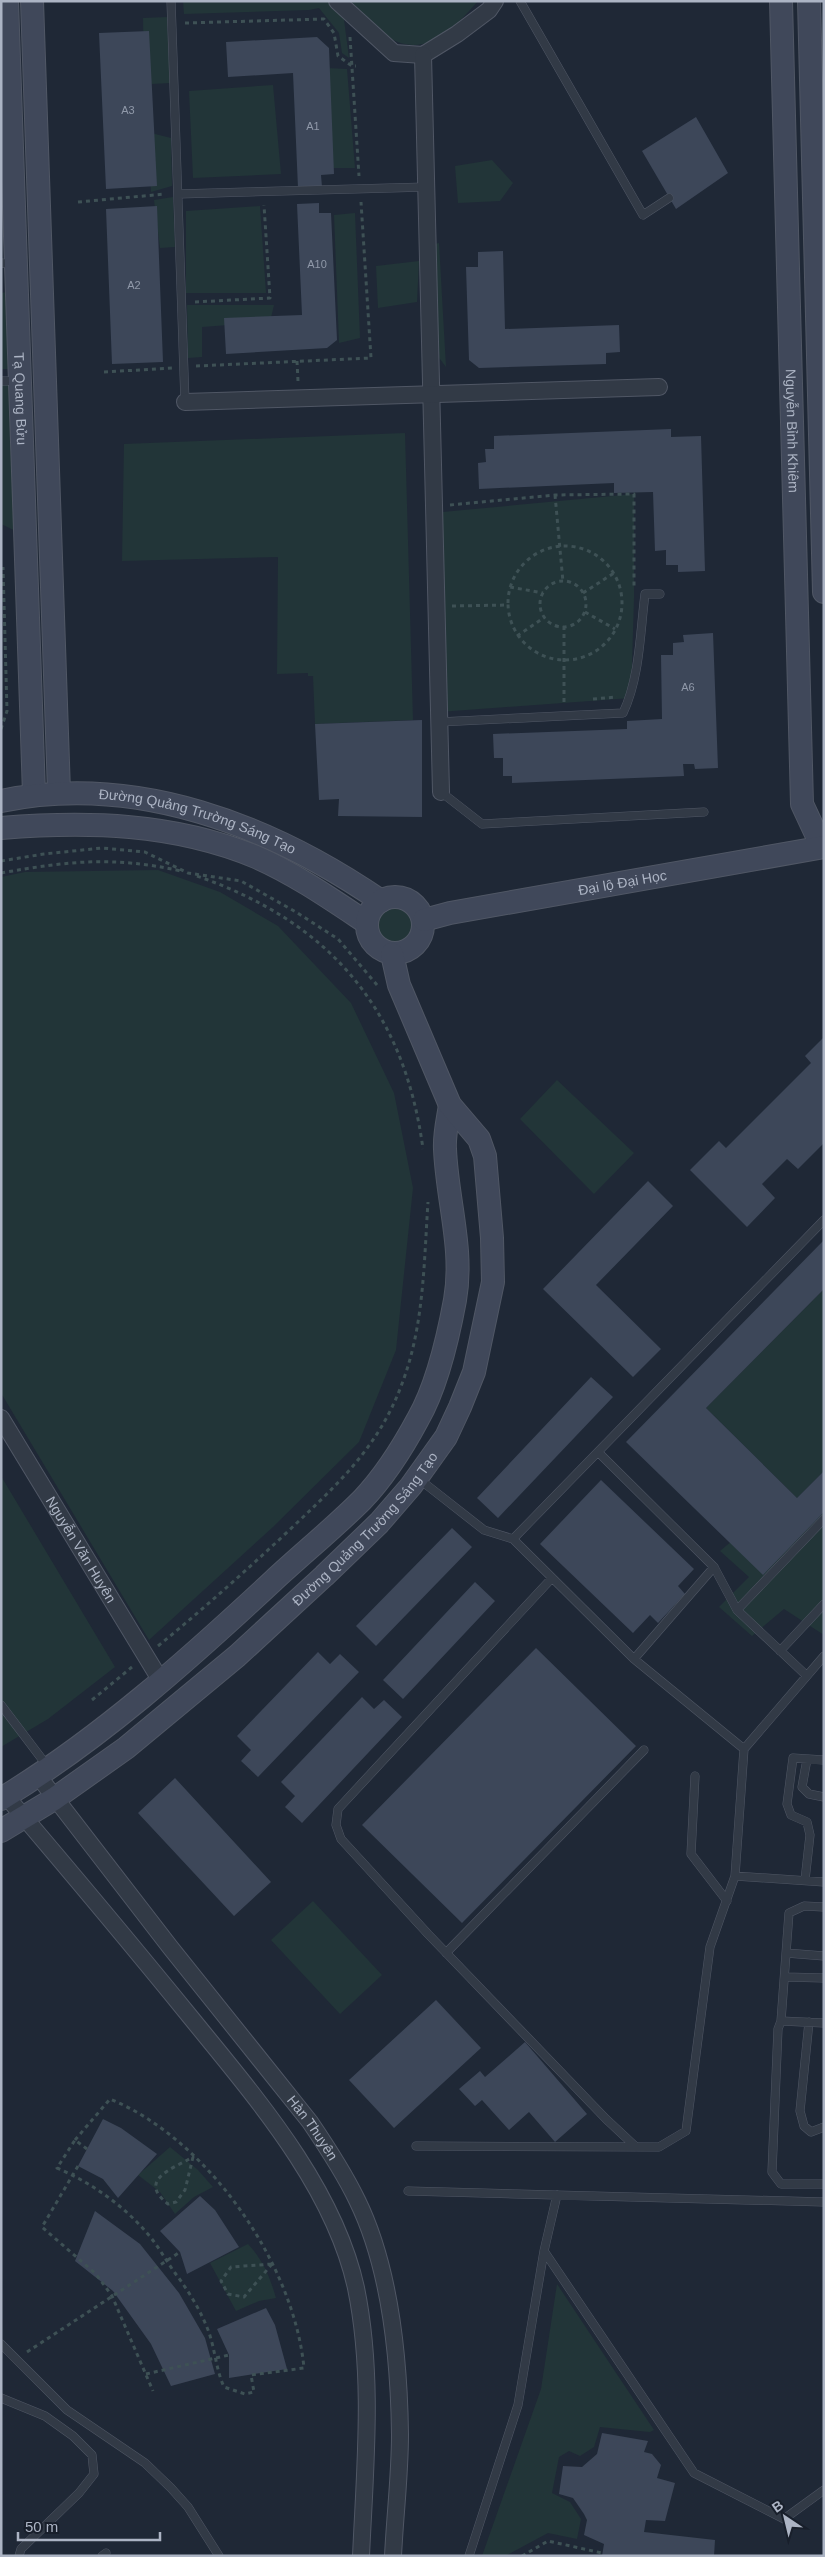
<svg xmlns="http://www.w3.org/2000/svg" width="825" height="2557" viewBox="0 0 825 2557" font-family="Arial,sans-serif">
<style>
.green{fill:#223538}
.building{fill:#3d4759}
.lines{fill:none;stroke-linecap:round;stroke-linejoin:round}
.lane-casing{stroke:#505765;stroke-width:9}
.street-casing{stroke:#505765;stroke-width:18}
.secondary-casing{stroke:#505765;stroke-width:24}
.path{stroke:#3e5155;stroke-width:3;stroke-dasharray:4 4;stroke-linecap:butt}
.lane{stroke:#323a46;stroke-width:8}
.street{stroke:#323a46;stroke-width:16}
.secondary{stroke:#40485a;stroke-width:22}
.labels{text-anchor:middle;stroke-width:4;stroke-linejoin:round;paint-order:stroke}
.number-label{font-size:11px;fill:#9099a9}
.street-label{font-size:14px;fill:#acb4c4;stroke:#181f2b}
</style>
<rect width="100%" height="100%" fill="#1f2836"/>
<path class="green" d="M183 1H329L343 12 349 58 342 53 339 33 319 8 309 10 184 14Z
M349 1H478C452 31 422 63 382 33 370 23 361 10 349 1Z
M167 17 170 83 152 84 144 75 143 18Z
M326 68 347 69 355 168H331Z
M273 85 281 174 193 178 189 91Z
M147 132 171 138 172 186 151 192Z
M492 160 513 183 500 201 458 203 455 166Z
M173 197 175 247 160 248 154 200Z
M260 206 266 293H186V211Z
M355 213 360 338 339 343 334 215Z
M439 243 446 367 434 351 430 245Z
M419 261 417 302 378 308 376 266Z
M18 290 21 369H1V293Z
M187 305H274L270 322 202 327V357L188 358Z
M25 384 30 538 1 524V385Z
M405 433 413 720 315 724 313 676H308V673L277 674 278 557 122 561 124 444Z
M634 494V598L631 698 439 712 432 513Z
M158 870 220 892 278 926 351 1003 394 1093 413 1188 396 1350 359 1442 273 1527 149 1640 1 1393V877L25 872Z
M375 926a21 21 0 1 1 42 0a21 21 0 1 1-42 0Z
M557 1080 634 1153 594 1194 520 1119Z
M824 1289V1471L797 1498 706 1408Z
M1 1476 115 1667 48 1719 1 1747Z
M824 1485V1635L784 1609 752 1636 719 1607 749 1577 720 1551 751 1525Z
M313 1901 382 1975 340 2014 271 1940Z
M170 2147 198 2170 213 2187 194 2197 175 2214 160 2192 138 2175Z
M248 2244C263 2260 270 2277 276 2298L259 2301 236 2311 210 2263Z
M557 2284 654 2430 650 2432 600 2427 594 2447 580 2456 569 2451 559 2457 552 2493 570 2502 581 2519 577 2539 548 2533 505 2556H482L541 2389Z"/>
<path class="building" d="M149 31 157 186 106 189 99 33Z
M317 37 329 48 334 174 321 175 322 187 298 188 293 73 228 77 226 42Z
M696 117 728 173 676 209 642 151Z
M319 203V213H331L337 340 327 348 226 354 224 318 302 315 297 204Z
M157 206 163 362 112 364 106 209Z
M503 251 505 329 619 325 620 352 606 353V364L479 368 469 360 466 267H478V252Z
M671 429V437L701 436 705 571 678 572V565H666V550L655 551 653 492 614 493V483L479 489 478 463 486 462 485 449H494V436Z
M713 633 718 768 695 769 694 764H683L684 776 512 783V776H503V758H494L493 734 627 729V721L662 719 661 655H673V643L684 642 683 635Z
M422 720V817L338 816 339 799 319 800 315 724Z
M824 1037V1143L798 1169 787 1159 762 1184 775 1198 747 1227 690 1170 719 1141 726 1148 811 1063 805 1056Z
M648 1181 673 1206 596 1285 661 1349 633 1377 543 1289Z
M824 1240V1289L706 1408 797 1498 824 1471V1512L763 1575 626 1442Z
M591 1377 613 1397 498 1518 477 1498Z
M601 1480 694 1569 678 1586 685 1594 658 1623 650 1615 633 1633 540 1544Z
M452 1528 472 1547 376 1646 356 1626Z
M475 1582 495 1601 403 1699 383 1680Z
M536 1648 636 1746 462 1923 362 1825Z
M318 1652 330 1664 340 1654 359 1672 258 1777 241 1761 251 1750 237 1736Z
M362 1697 374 1709 384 1700 402 1717 302 1823 285 1807 295 1796 281 1782Z
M175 1778 271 1882 234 1916 138 1813Z
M436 2000 481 2048 394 2128 349 2080Z
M525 2042 587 2114 555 2142 529 2112 509 2130 482 2100 475 2106 459 2089 480 2071 485 2077Z
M103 2119 121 2128 157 2154 118 2198 103 2179 78 2166Z
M200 2196 215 2210 239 2247 187 2274 180 2252 160 2231Z
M95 2211 140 2244 179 2293 205 2338 215 2374 171 2386 151 2344 113 2291 75 2261Z
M266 2308 275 2325 287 2369 229 2378V2355L217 2329Z
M602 2433 648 2441 644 2452 652 2454 661 2465 657 2478 675 2483 665 2521 646 2520 644 2532 715 2540 714 2556H602L604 2544 584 2535 587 2520 584 2514 573 2498 559 2494 563 2466 582 2467 597 2454Z"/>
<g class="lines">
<defs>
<path id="lane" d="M171 1 185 402
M520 1 643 215 669 198
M178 194 426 187
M1 263 14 264
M1 381H17
M439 722 623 713C640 677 640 633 645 594H660
M441 792 482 824 704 812
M598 1452 714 1567 634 1659
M419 1479 484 1530 513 1539
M714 1567 737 1610 807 1676
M552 1578 338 1809 336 1825 341 1839 428 1934 606 2119 636 2147
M737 1610 824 1519
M780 1651 824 1604
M824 1656 744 1749 735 1876 824 1882
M1 1705 48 1767
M744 1749 634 1659 513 1539 824 1220
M807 1759 802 1787 809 1794 824 1797
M695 1776 691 1854 727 1901
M805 1880 810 1835 807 1822 791 1815 787 1804 793 1758 824 1760
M446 1953 644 1750
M786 1953 824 1956
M785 1977 824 1978
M781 2021 789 1913 804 1906 824 1907
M809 2022 800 2111 804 2126 811 2132 824 2127
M824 2023 781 2021 778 2029 772 2172 781 2184H824
M416 2146 659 2147 686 2131 710 1947 735 1876
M408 2191 824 2202
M544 2251 694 2473 784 2519 824 2490
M1 2344 67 2410 145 2463 171 2488 188 2507 219 2556
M1 2398 45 2416 73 2436 92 2455 94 2474 79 2493 21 2549 19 2556
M102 2556 106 2553
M469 2556 518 2405 544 2251 557 2195"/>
<g id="street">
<path d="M337 1 394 53 423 55 457 34 489 10 495 1"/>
<path d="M423 55 441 792"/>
<path d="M185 402 659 387"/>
<path id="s1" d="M1 1418 161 1681"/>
<path id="s2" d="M39 1777 170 1947 310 2122C327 2147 344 2173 357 2200 391 2269 399 2359 400 2434 400 2475 395 2515 393 2556"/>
<path d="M6 1796C69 1870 131 1944 192 2019 256 2098 334 2187 356 2288 374 2376 365 2467 361 2556"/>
</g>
<g id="secondary">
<path id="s3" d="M7 1 34 794"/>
<path d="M32 1 59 792"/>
<path id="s4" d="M781 1 802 804 822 847"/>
<path d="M809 1 824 592"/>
<path id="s5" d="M1 801C136 773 270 825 381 901"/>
<path d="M1 828C87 821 174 823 256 857 295 874 331 899 367 923"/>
<circle cx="395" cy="925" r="28"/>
<path id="s6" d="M424 920 450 913 824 847"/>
<path d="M1 1799C100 1739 188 1660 273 1581 302 1554 334 1528 362 1500 384 1477 403 1447 418 1419 437 1386 448 1338 455 1300 464 1249 447 1200 445 1149 444 1135 448 1119 450 1105"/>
<path id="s7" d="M1 1831 54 1799 126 1748 237 1656 324 1576 379 1523 411 1486 446 1437 460 1407 474 1372 493 1282 492 1238 485 1156 479 1139 450 1105 399 985 392 954"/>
</g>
</defs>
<use href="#lane" class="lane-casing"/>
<use href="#street" class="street-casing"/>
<use href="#secondary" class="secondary-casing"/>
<path class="path" d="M185 23 324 19 334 33 338 56 352 66H356
M350 37 359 176
M78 202 165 194
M195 302 270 298 264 205
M297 361 298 381
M196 366 371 358 361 202
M104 372 173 368
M555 495 563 582
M450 505 555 495 634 494V586
M508 603a57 57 0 1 1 114 0a57 57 0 1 1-114 0Z
M540 604a23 23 0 1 1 46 0a23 23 0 1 1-46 0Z
M510 587 543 593
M583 593 614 573
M452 606 508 605
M585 612 615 629
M517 636 545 617
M593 699 617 697
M564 702V626
M1 729 7 711 3 567
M1 861 44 854 102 848 145 852 188 873 241 881 296 912 338 939 377 985
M1 873C69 861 113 856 181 871
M197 876C329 922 404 1008 423 1149
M158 1646C201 1611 241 1575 281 1538 332 1489 378 1451 403 1381 424 1324 424 1262 428 1202
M92 1700 132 1667
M75 2140 110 2099C208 2139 294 2264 304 2368L251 2375 254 2392 245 2394 224 2387C215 2367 215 2345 206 2325 198 2306 187 2289 175 2273 165 2259 157 2244 146 2232 123 2205 90 2182 57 2168L75 2140 87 2149
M193 2157 185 2190 176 2202 168 2204C137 2180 172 2169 193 2157Z
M78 2166 42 2227 96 2274 112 2296 153 2391
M272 2264 244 2297 228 2294 221 2281 231 2267Z
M27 2352 180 2252
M146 2374 229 2355
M522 2556 548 2541 602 2553"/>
<use href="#lane" class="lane"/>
<use href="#street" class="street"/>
<use href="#secondary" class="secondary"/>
</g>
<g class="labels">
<g class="number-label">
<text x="128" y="114">A3</text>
<text x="313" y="130">A1</text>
<text x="317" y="268">A10</text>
<text x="134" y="289">A2</text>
<text x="688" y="691">A6</text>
</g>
<g class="street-label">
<text dy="5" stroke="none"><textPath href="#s3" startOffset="398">Tạ Quang Bửu</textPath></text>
<text dy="5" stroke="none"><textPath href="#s4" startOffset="430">Nguyễn Bỉnh Khiêm</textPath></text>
<text dy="5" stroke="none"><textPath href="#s5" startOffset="201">Đường Quảng Trường Sáng Tạo</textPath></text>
<text dy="5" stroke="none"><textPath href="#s6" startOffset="202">Đại lộ Đại Học</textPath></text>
<text dy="5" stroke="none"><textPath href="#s7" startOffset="475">Đường Quảng Trường Sáng Tạo</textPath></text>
<text dy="5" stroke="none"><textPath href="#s1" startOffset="154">Nguyễn Văn Huyên</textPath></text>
<text dy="5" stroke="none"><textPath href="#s2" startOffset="445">Hàn Thuyên</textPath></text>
</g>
</g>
<rect width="825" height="2557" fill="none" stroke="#acb4c4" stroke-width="5"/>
<g transform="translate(785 2517) rotate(325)" stroke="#181f2b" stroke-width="4" paint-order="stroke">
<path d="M0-4L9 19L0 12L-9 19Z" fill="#acb4c4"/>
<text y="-8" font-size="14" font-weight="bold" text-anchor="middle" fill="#acb4c4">B</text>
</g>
<path d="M18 2532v8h142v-8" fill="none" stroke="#acb4c4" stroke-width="2.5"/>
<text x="25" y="2532" font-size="15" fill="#acb4c4" stroke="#181f2b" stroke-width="4" paint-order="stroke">50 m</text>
</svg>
